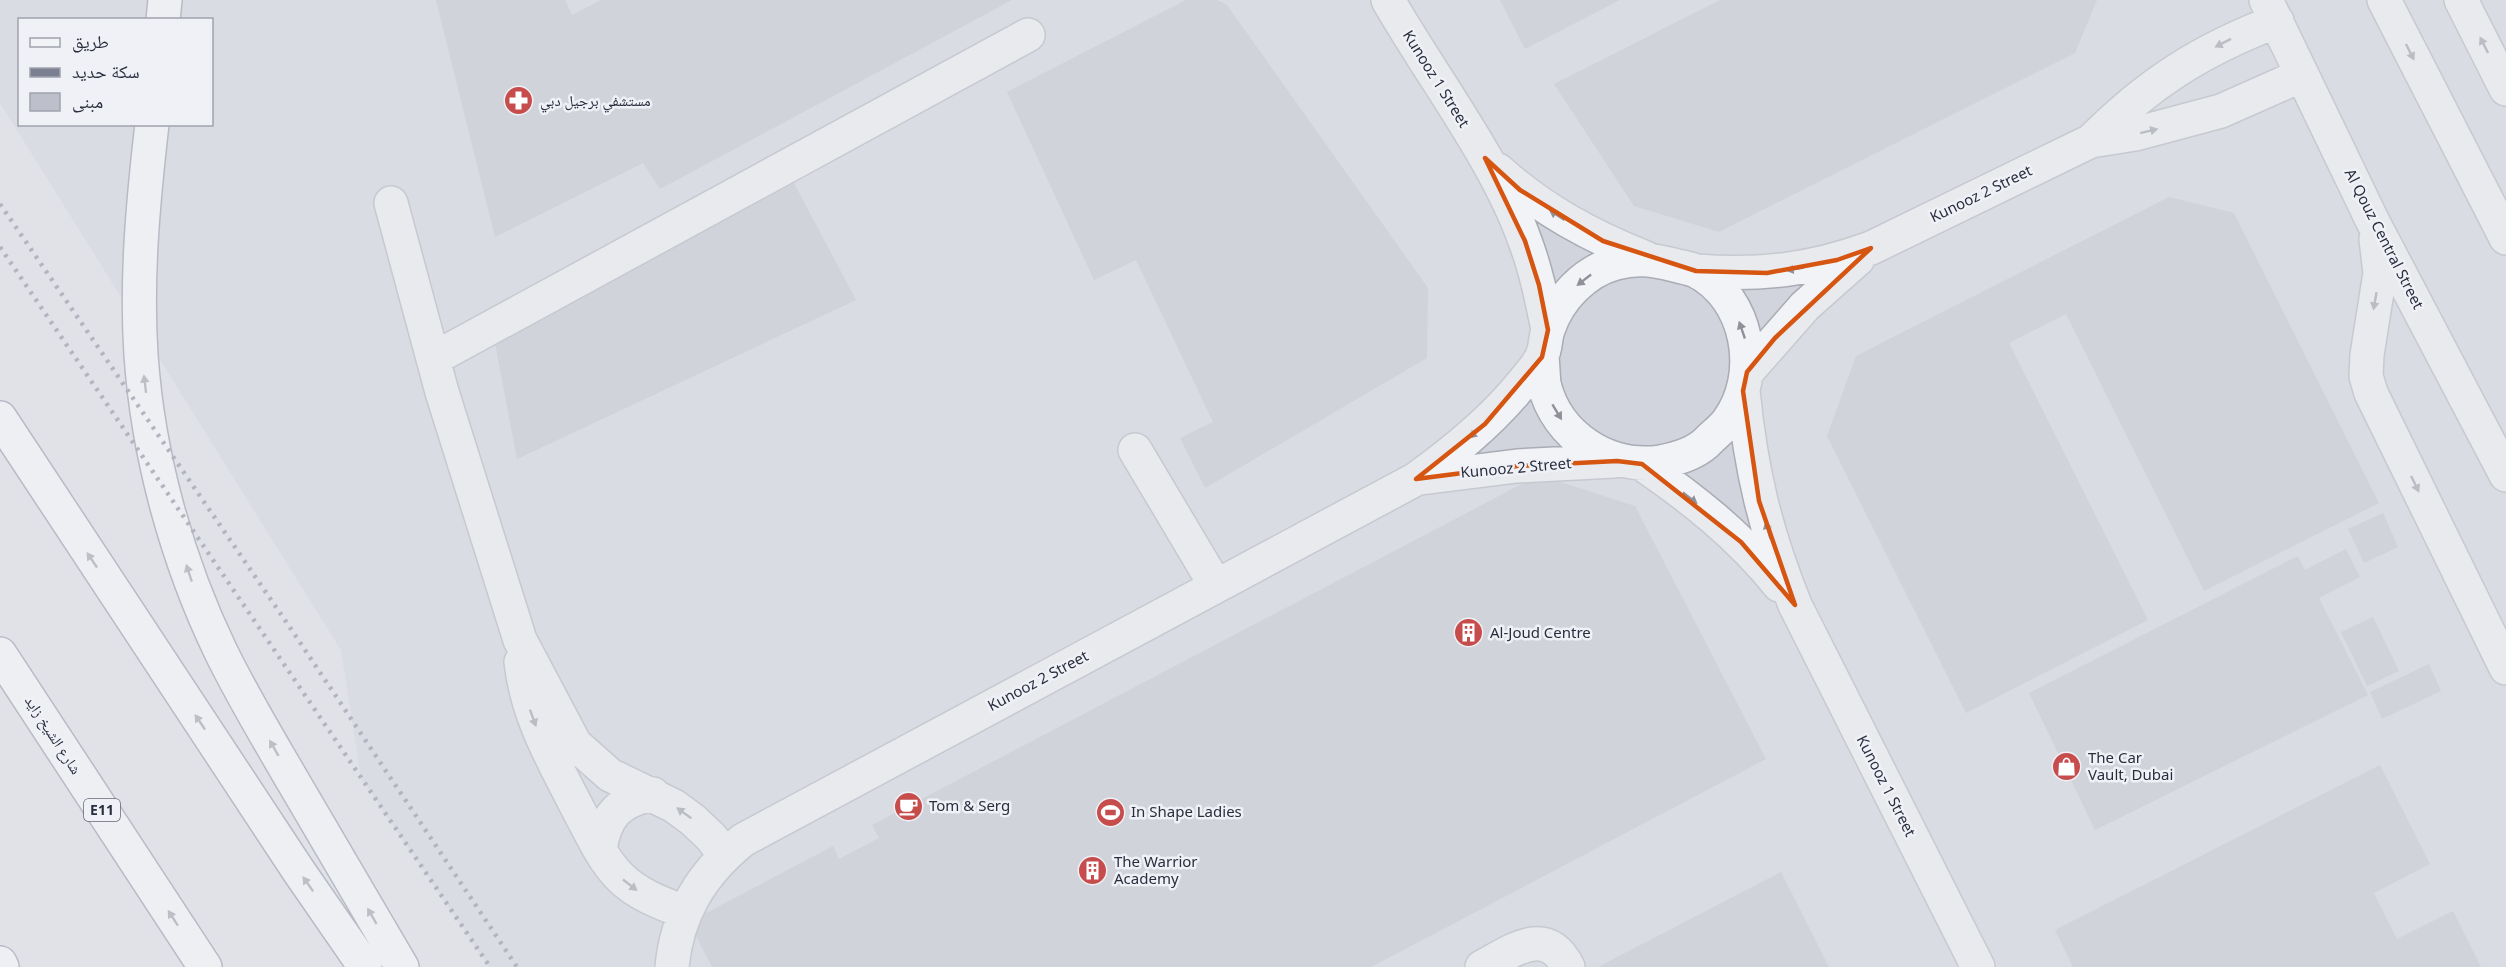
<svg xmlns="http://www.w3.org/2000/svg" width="2506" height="967" viewBox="0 0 2506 967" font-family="'Noto Sans','Noto Naskh Arabic',sans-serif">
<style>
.built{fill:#d2d4dd;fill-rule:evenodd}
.building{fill:#bdc0ca}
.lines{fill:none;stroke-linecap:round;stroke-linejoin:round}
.minor-casing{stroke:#a9acb5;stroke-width:36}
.highway-casing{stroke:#888d9e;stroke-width:36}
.minor{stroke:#f2f3f6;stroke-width:33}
.highway{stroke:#fff;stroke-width:33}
.rail{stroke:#7a7f91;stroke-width:4.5;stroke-dasharray:3 6;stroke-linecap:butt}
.oneway{fill:#8e909a}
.oneway2{fill:#94969e}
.marked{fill:none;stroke:#d55511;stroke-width:4.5;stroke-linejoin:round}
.labels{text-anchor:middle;stroke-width:5;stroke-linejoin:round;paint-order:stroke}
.shield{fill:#eff1f6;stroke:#646875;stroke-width:1.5}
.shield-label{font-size:14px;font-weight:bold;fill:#292e3e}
.street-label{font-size:15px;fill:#292e3e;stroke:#eff1f6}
.poi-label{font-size:15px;fill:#292e3e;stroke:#eff1f6;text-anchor:start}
</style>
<rect width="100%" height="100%" fill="#e0e2e8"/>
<path class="built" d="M0 0H2506V967H489L361 778 341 650 0 103ZM20 20H212V124H20Z"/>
<path class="building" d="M436 0H565L572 15 601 0H1012L660 189 643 163 495 237Z
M1186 0H1217L1227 5 1428 288 1427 358 1205 488 1180 438 1213 422 1136 260 1094 280 1007 92Z
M1500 0H1620L1525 49Z
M1720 0H2097L2075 53 1719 232 1634 206 1554 84Z
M788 172 856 300 517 459 493 333Z
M2169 197 2234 213 2379 503 2204 591 2066 314 2009 343 2148 620 1966 713 1827 436 1856 356Z
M1539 475 1635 506 1766 759 1371 967H712L689 922 833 846 839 859 879 838 872 825Z
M2383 513 2398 547 2364 563 2348 529Z
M2346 549 2360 577 2319 598 2368 695 2095 830 2029 693 2298 556 2305 570Z
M2373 617 2399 671 2367 686 2341 632Z
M2429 664 2441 691 2382 719 2370 692Z
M2380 765 2430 864 2374 893 2397 939 2453 911 2481 967H2073L2055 930Z
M1781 872 1829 967H1598Z"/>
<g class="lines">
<defs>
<path id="minor" d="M1388 0C1432 77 1496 159 1525 241 1536 270 1542 300 1548 330
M2266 0 2373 222 2506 475
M2384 0 2506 238
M2461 0 2506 89
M2091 141C2149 83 2201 50 2277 21
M1498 170C1542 210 1591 236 1646 258
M391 203 442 392 520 640 575 744 610 775 674 806 693 820 711 837 725 855
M2376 239 2380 273 2367 355 2366 376 2371 393 2506 668
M1696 271C1760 276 1811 270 1871 248L2091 141 2135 134 2221 111 2302 75
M433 359 1028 35
M1747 372 1805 306 1858 259
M1743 391C1751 471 1765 530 1795 605L1978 967
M1135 450 1216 586
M1642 464C1693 499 1740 536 1779 585
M1421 478 1517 466 1614 461
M521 662C527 717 554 762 579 811 591 833 602 859 620 877 638 895 661 903 684 912
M600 850C605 816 618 801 653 794
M672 967C677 914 701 874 743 840L1416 479C1452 453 1486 426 1515 392 1523 382 1537 368 1542 356 1546 348 1545 338 1548 330 1558 299 1585 271 1616 263 1638 257 1653 260 1674 265 1681 267 1689 268 1696 271 1749 298 1762 375 1728 421 1723 428 1715 434 1709 440 1697 453 1677 459 1660 462 1608 469 1557 437 1544 384 1543 375 1543 366 1542 357
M1482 967C1512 951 1546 924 1568 967"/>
<path id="highway" d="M163 20 165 0
M152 124C143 202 136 278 141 355 148 456 177 561 221 652 243 697 269 740 294 783 330 844 366 905 402 967
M0 418 298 870 365 967
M0 654 205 967
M0 963 2 967"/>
</defs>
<use href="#minor" class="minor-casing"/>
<use href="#highway" class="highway-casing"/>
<use href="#minor" class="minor"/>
<use href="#highway" class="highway"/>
<path class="rail" d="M0 204 289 626 517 967
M0 247 490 967"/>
</g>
<defs><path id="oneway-solid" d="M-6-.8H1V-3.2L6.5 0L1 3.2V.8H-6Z" transform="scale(1.5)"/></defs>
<g class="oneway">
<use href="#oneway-solid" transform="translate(2223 43) rotate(153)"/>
<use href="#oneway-solid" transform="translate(2484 45) rotate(-117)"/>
<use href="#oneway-solid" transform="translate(2410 52) rotate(63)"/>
<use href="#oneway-solid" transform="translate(2149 131) rotate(-14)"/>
<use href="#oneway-solid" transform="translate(1557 215) rotate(-147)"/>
<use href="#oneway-solid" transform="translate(1795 269) rotate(171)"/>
<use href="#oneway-solid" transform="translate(1584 280) rotate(142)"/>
<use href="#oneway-solid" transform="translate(2375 301) rotate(100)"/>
<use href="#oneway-solid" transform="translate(1742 330) rotate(-109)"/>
<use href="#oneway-solid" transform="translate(1557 412) rotate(59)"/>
<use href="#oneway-solid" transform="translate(1476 432) rotate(139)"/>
<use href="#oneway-solid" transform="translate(2415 484) rotate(64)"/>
<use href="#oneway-solid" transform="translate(1690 498) rotate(38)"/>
<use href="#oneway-solid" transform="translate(1768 530) rotate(-106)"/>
<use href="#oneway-solid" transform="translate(533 718) rotate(70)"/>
<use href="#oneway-solid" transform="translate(684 813) rotate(-144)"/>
<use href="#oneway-solid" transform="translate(630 885) rotate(38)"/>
</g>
<g class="oneway2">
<use href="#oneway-solid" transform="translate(145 384) rotate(-97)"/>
<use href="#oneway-solid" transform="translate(92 560) rotate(-124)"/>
<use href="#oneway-solid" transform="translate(189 573) rotate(-108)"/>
<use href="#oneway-solid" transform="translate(200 722) rotate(-124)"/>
<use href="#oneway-solid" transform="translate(274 748) rotate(-120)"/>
<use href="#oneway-solid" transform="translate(308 884) rotate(-125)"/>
<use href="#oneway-solid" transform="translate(372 916) rotate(-120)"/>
<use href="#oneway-solid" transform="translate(173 918) rotate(-123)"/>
</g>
<path d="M0 0H2506V967H0ZM1485 158 1520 190 1603 241 1696 271 1767 273 1837 260 1871 248 1775 338 1747 372 1743 391 1759 501 1795 605 1741 542 1642 464 1617 461 1517 466 1416 479 1485 424 1542 357 1548 330 1539 285 1525 241Z" fill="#e0e2e8" fill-opacity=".55" fill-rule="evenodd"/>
<path class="marked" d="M1485 158 1520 190 1603 241 1696 271 1767 273 1837 260 1871 248 1775 338 1747 372 1743 391 1759 501 1795 605 1741 542 1642 464 1617 461 1517 466 1416 479 1485 424 1542 357 1548 330 1539 285 1525 241Z"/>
<defs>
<symbol id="pharmacy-disc" viewBox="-11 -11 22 22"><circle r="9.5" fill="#c64d4c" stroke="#eff1f6"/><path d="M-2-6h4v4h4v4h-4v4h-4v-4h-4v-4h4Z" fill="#fff"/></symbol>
<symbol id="building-disc" viewBox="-11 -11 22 22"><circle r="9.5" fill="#c64d4c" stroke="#eff1f6"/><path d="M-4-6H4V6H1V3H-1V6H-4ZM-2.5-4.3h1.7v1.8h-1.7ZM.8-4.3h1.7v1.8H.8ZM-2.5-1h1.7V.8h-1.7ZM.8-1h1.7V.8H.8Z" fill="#fff"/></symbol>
<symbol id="shop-disc" viewBox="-11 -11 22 22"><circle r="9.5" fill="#c64d4c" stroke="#eff1f6"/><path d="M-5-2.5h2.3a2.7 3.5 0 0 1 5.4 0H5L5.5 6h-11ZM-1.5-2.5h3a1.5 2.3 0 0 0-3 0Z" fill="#fff"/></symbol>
<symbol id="cafe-disc" viewBox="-11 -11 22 22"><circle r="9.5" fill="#c64d4c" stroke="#eff1f6"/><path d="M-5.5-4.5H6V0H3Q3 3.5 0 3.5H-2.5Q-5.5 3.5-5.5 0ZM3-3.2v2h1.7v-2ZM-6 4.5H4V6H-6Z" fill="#fff"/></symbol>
<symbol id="stadium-disc" viewBox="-11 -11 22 22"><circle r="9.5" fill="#c64d4c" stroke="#eff1f6"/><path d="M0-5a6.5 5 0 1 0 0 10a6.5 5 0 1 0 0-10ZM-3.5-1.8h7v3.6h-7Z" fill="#fff"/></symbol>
</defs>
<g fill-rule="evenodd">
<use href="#pharmacy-disc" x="502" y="84" width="33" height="33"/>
<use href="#building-disc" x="1452" y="616" width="33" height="33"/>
<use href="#shop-disc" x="2050" y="750" width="33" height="33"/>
<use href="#cafe-disc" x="892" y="790" width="33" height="33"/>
<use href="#stadium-disc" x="1094" y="796" width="33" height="33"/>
<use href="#building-disc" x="1076" y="854" width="33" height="33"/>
</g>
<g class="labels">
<rect class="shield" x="84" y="799" width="36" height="22" rx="4.5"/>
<g class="shield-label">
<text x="102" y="815">E11</text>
</g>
<g class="street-label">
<text transform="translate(1436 79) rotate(58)" y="5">Kunooz 1 Street</text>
<text transform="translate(1981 194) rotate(-26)" y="5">Kunooz 2 Street</text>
<text transform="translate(2384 239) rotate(63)" y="5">Al Qouz Central Street</text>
<text transform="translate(1516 468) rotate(-5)" y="5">Kunooz 2 Street</text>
<text transform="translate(1038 681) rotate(-28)" y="5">Kunooz 2 Street</text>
<text transform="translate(53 735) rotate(57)" y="5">شارع الشيخ زايد</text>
<text transform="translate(1886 786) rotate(63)" y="5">Kunooz 1 Street</text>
</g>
<g class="poi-label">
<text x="540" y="106">مستشفي برجيل دبي</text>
<text x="1490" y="638">Al-Joud Centre</text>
<text x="2088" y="763">The Car<tspan x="2088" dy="17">Vault, Dubai</tspan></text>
<text x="929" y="811">Tom &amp; Serg</text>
<text x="1131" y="817">In Shape Ladies</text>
<text x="1114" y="867">The Warrior<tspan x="1114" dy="17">Academy</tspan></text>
</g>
</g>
<rect x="18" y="18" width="195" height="108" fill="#eff1f6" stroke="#a0a3ac" stroke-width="1.5"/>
<rect x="30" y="38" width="30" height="9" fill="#f2f3f6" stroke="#a0a3ac" stroke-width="1.5"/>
<text x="72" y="48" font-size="18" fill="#292e3e">طريق</text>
<rect x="30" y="68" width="30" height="9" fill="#7a7f91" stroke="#a0a3ac" stroke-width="1.5"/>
<text x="72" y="78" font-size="18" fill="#292e3e">سكة حديد</text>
<rect x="30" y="93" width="30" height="18" fill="#bdc0ca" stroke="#a0a3ac" stroke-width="1.5"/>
<text x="72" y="108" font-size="18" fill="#292e3e">مبنى</text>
</svg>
